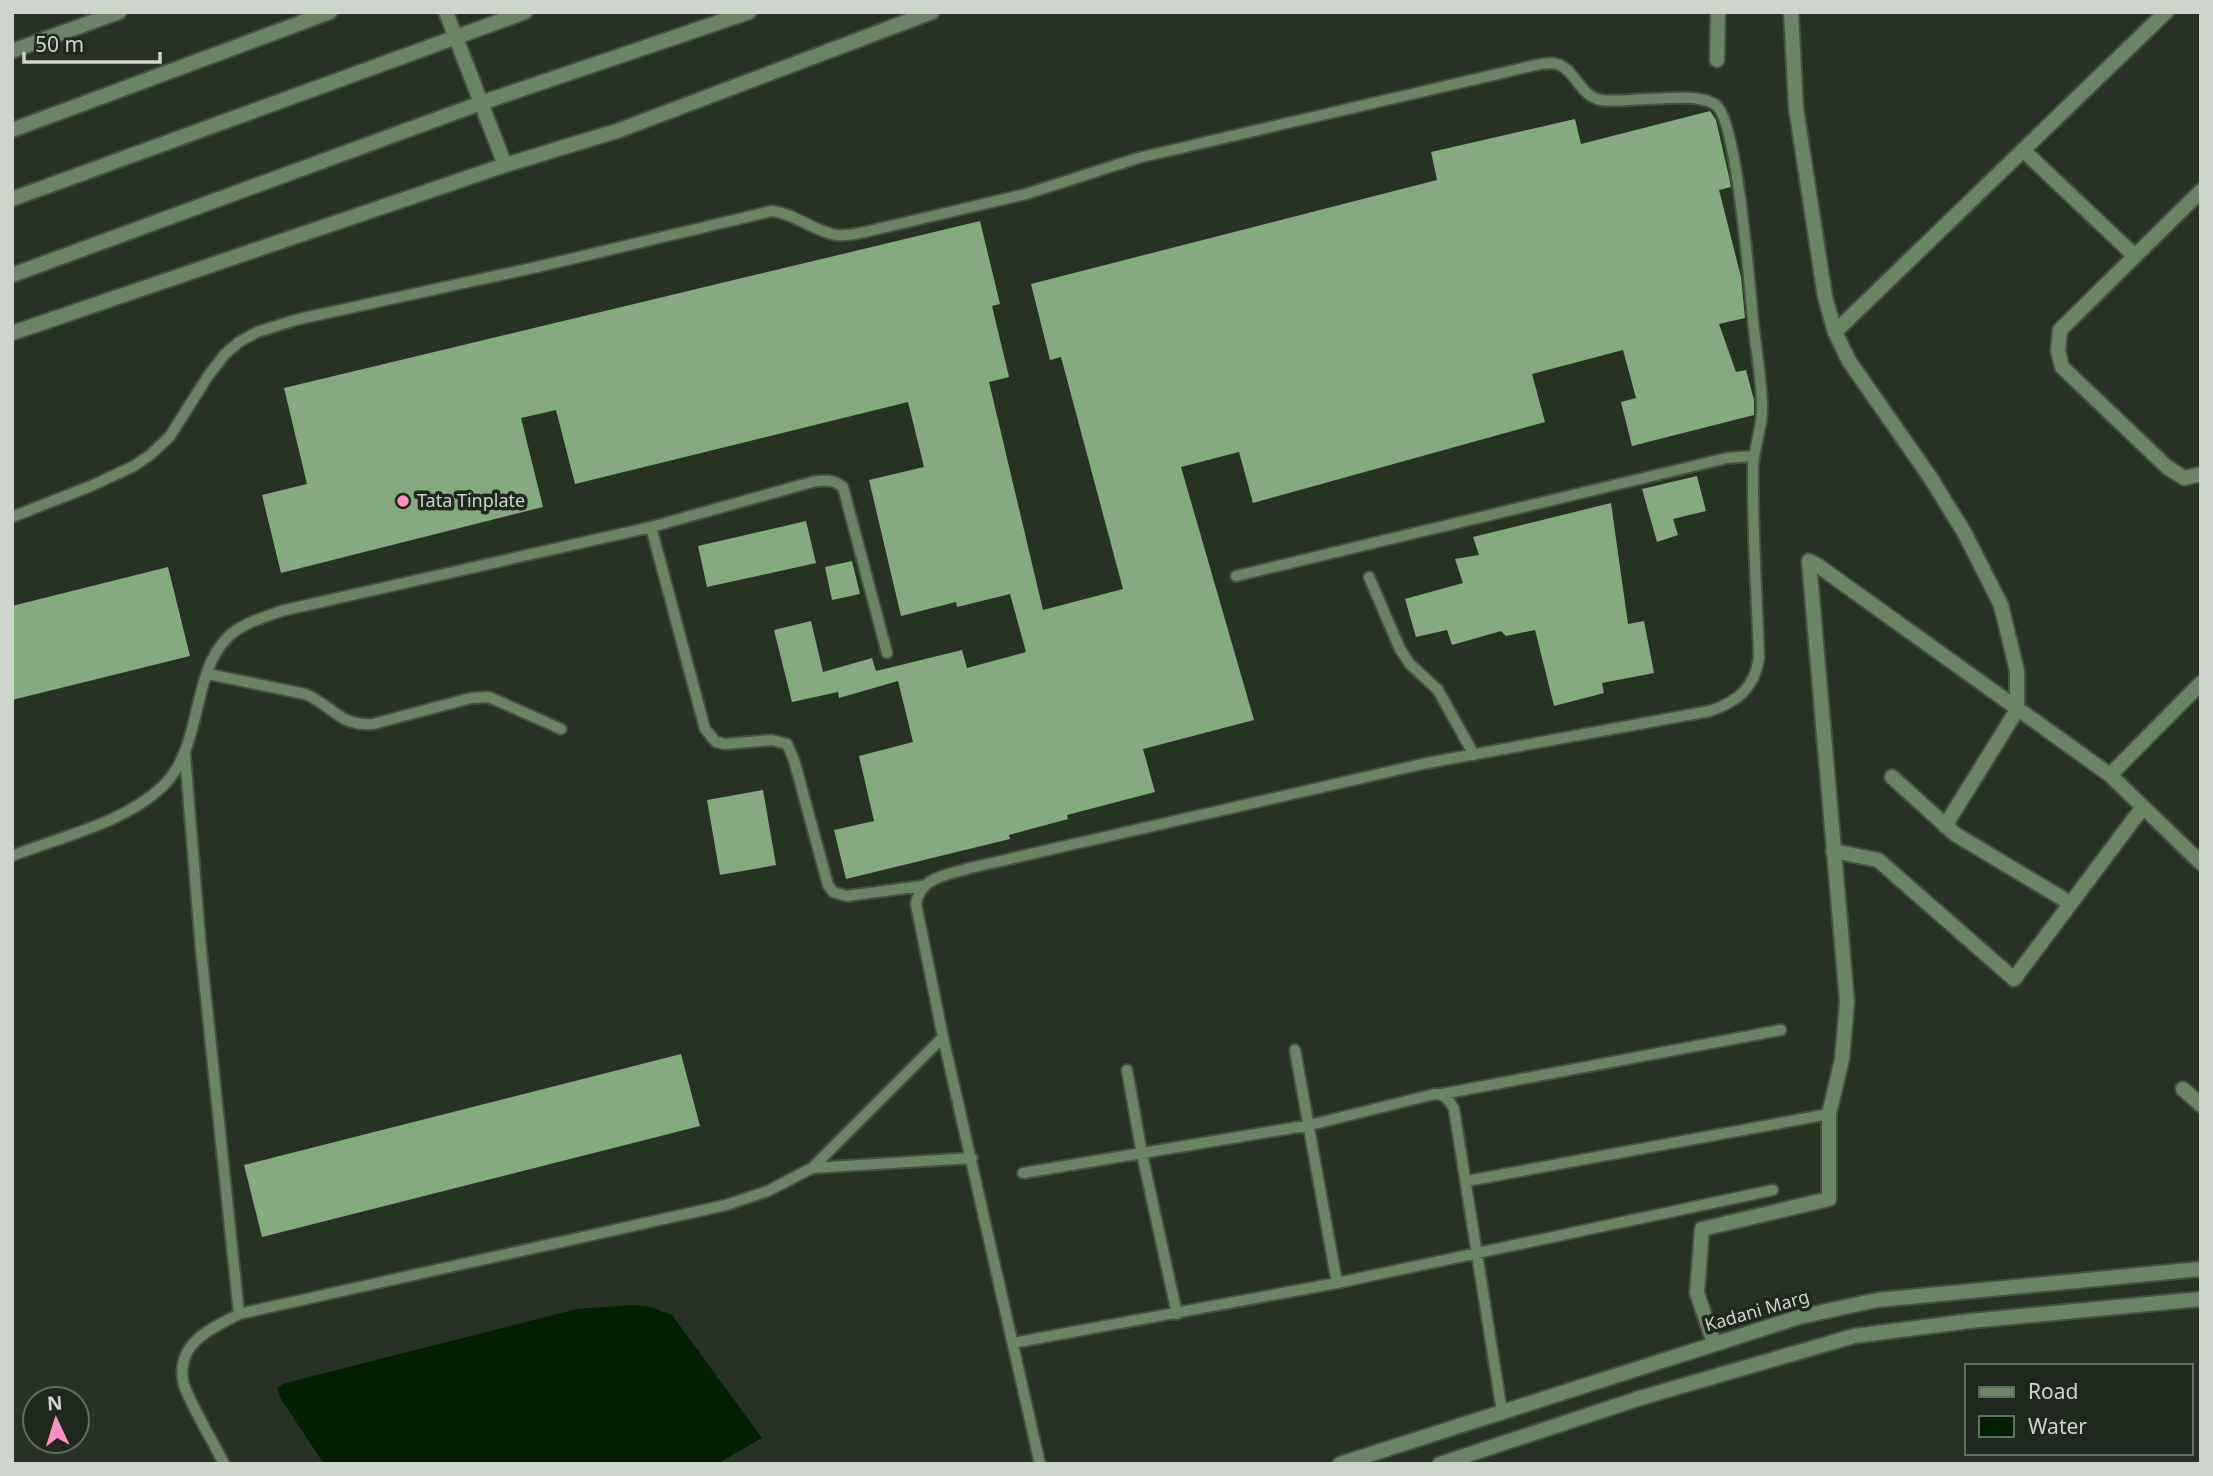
<svg xmlns="http://www.w3.org/2000/svg" width="2213" height="1476" viewBox="0 0 2213 1476" font-family="'Noto Sans',sans-serif">
<style>
.water{fill:#012000}
.building{fill:#86aa7f}
.lines{fill:none;stroke-linecap:round;stroke-linejoin:round}
.lane-casing{stroke:#454f43;stroke-width:14}
.street-casing{stroke:#454f43;stroke-width:18}
.lane{stroke:#698563;stroke-width:10}
.street{stroke:#698563;stroke-width:14}
.poi-dot{fill:#fc8fc3;stroke:#1e281c;stroke-width:2.5}
.labels{text-anchor:middle;stroke-width:7;stroke-linejoin:round;paint-order:stroke}
.poi-label{font-size:18px;fill:#ced5cd;stroke:#1e281c;text-anchor:start}
.street-label{font-size:18px;fill:#ced5cd;stroke:#1e281c}
</style>
<rect width="100%" height="100%" fill="#273225"/>
<path class="water" d="M632 1305 651 1307 672 1315 762 1438 717 1464H324L281 1399 277 1388 283 1384 313 1376 577 1309Z"/>
<path class="building" d="M1710 111 1716 120 1729 177 1731 187 1719 190 1741 277 1745 318 1719 324 1736 372 1746 370 1754 400V415L1632 446 1621 402 1636 398 1623 350 1532 374 1545 422 1253 503 1239 452 1181 467 1254 720 1143 749 1155 792 1067 815 1068 819 1009 835 1010 839 846 879 834 830 874 821 859 756 913 742 898 681 839 698 838 692 792 702 774 630 811 621 823 672 872 658 876 671 962 650 967 668 1026 652 1010 594 957 607 956 602 901 616 869 480 924 467 908 402 575 484 556 410 521 418 543 507 281 573 262 495 307 484 284 388 980 221 1000 304 992 306 1009 377 989 382 1043 610 1123 589 1061 357 1050 360 1031 284 1437 180 1431 152 1575 119 1581 144Z
M1697 476 1706 511 1673 519 1678 535 1657 542 1642 489Z
M1611 503 1628 624 1644 621 1654 673 1602 683 1604 693 1554 706 1535 630 1506 636 1501 631 1452 645 1447 630 1416 637 1405 599 1463 583 1455 559 1479 555 1473 537Z
M806 521 816 563 707 587 698 546Z
M852 561 860 594 832 600 825 567Z
M168 567 190 656 12 700V606Z
M763 790 776 865 720 875 707 800Z
M681 1054 700 1126 262 1237 244 1165Z"/>
<g class="lines">
<defs>
<path id="lane" d="M12 517 91 486 134 466 150 455 170 436 208 376 225 354 239 342 257 332 299 319 537 267 772 211C796 214 813 231 836 235 846 236 855 234 865 232L1026 194 1138 158 1536 65C1543 64 1551 62 1557 64 1576 70 1580 97 1601 100 1628 104 1698 89 1717 106 1738 126 1750 293 1754 330 1757 356 1762 383 1762 409 1762 429 1754 447 1753 466 1752 530 1757 594 1759 658 1754 688 1739 701 1710 711L1427 763 970 868C947 875 920 877 916 904L943 1037 1040 1464
M651 527 705 729 716 742 725 744 772 740 787 744 794 760 828 885 833 892 847 896 922 886
M1236 576 1727 458 1754 456
M1369 577 1400 649 1410 664 1438 690 1474 755
M208 674 305 694C334 706 338 726 373 724L471 698 489 697 561 729
M185 755 201 950 239 1314
M12 856C62 836 122 824 162 787 204 747 190 674 228 637 242 623 263 618 281 611L651 527 812 482C824 480 833 479 843 487L887 653
M1295 1050 1337 1283
M1127 1070 1142 1154 1177 1314
M1442 1094 1781 1030
M812 1168 972 1158
M1023 1173 1310 1125 1435 1094C1445 1094 1449 1100 1454 1109L1502 1412
M1467 1181 1829 1114
M1013 1343 1337 1283 1773 1190
M224 1464C213 1441 192 1408 184 1385 180 1371 183 1354 193 1344 205 1330 223 1323 239 1314L726 1205 768 1191 812 1168 943 1037"/>
<path id="street" d="M446 12 505 165
M1791 12 1796 108 1825 297 1835 332 1849 361 1930 477 1964 532 2001 605 2017 671V710L1945 826
M12 51 119 12
M1717 60 1718 12
M12 130 330 12
M2023 150 2135 256
M2201 191 2060 330 2058 351 2062 367 2167 467 2184 478 2201 474
M12 199 525 12
M12 275 481 103 749 12
M1835 332 2166 12
M12 333 505 165 617 131 932 12
M1809 561 1820 567 2110 775 2201 863
M2110 775 2201 683
M1892 777 1955 834 2070 903
M1833 851 1878 860 2014 979 2143 807
M2183 1089 2201 1105
M1714 1343 1697 1293 1702 1229 1829 1199V1114L1842 1059 1847 1002 1809 561
M1340 1464 1799 1317 1877 1300 2201 1269
M1440 1464 1640 1398 1854 1336 1970 1321 2201 1299"/>
</defs>
<use href="#lane" class="lane-casing"/>
<use href="#street" class="street-casing"/>
<use href="#lane" class="lane"/>
<use href="#street" class="street"/>
</g>
<circle class="poi-dot" cx="403" cy="501" r="7"/>
<g class="labels">
<g class="poi-label">
<text x="417" y="507">Tata Tinplate</text>
</g>
<g class="street-label">
<text transform="translate(1757 1311) rotate(-16)" y="6">Kadani Marg</text>
</g>
</g>
<rect width="2213" height="1476" fill="none" stroke="#ced5cd" stroke-width="28"/>
<rect x="1965" y="1364" width="228" height="91" fill="#1e281c" stroke="#646d63" stroke-width="2"/>
<rect x="1979" y="1387" width="35" height="10" fill="#698563" stroke="#646d63" stroke-width="2"/>
<text x="2028" y="1399" font-size="21" fill="#ced5cd">Road</text>
<rect x="1979" y="1416" width="35" height="21" fill="#012000" stroke="#646d63" stroke-width="2"/>
<text x="2028" y="1434" font-size="21" fill="#ced5cd">Water</text>
<g transform="translate(56 1420) rotate(356)"><circle r="33" fill="#1e281c" stroke="#646d63" stroke-width="2"/>
<path d="M0-5L12 26L0 18L-12 26Z" fill="#fc8fc3"/>
<text y="-10" font-size="19" font-weight="bold" text-anchor="middle" fill="#ced5cd">N</text>
</g>
<path d="M24 52v10h136v-10" fill="none" stroke="#ced5cd" stroke-width="3.5"/>
<text x="35" y="52" font-size="21" fill="#ced5cd" stroke="#1e281c" stroke-width="5" paint-order="stroke">50 m</text>
</svg>
